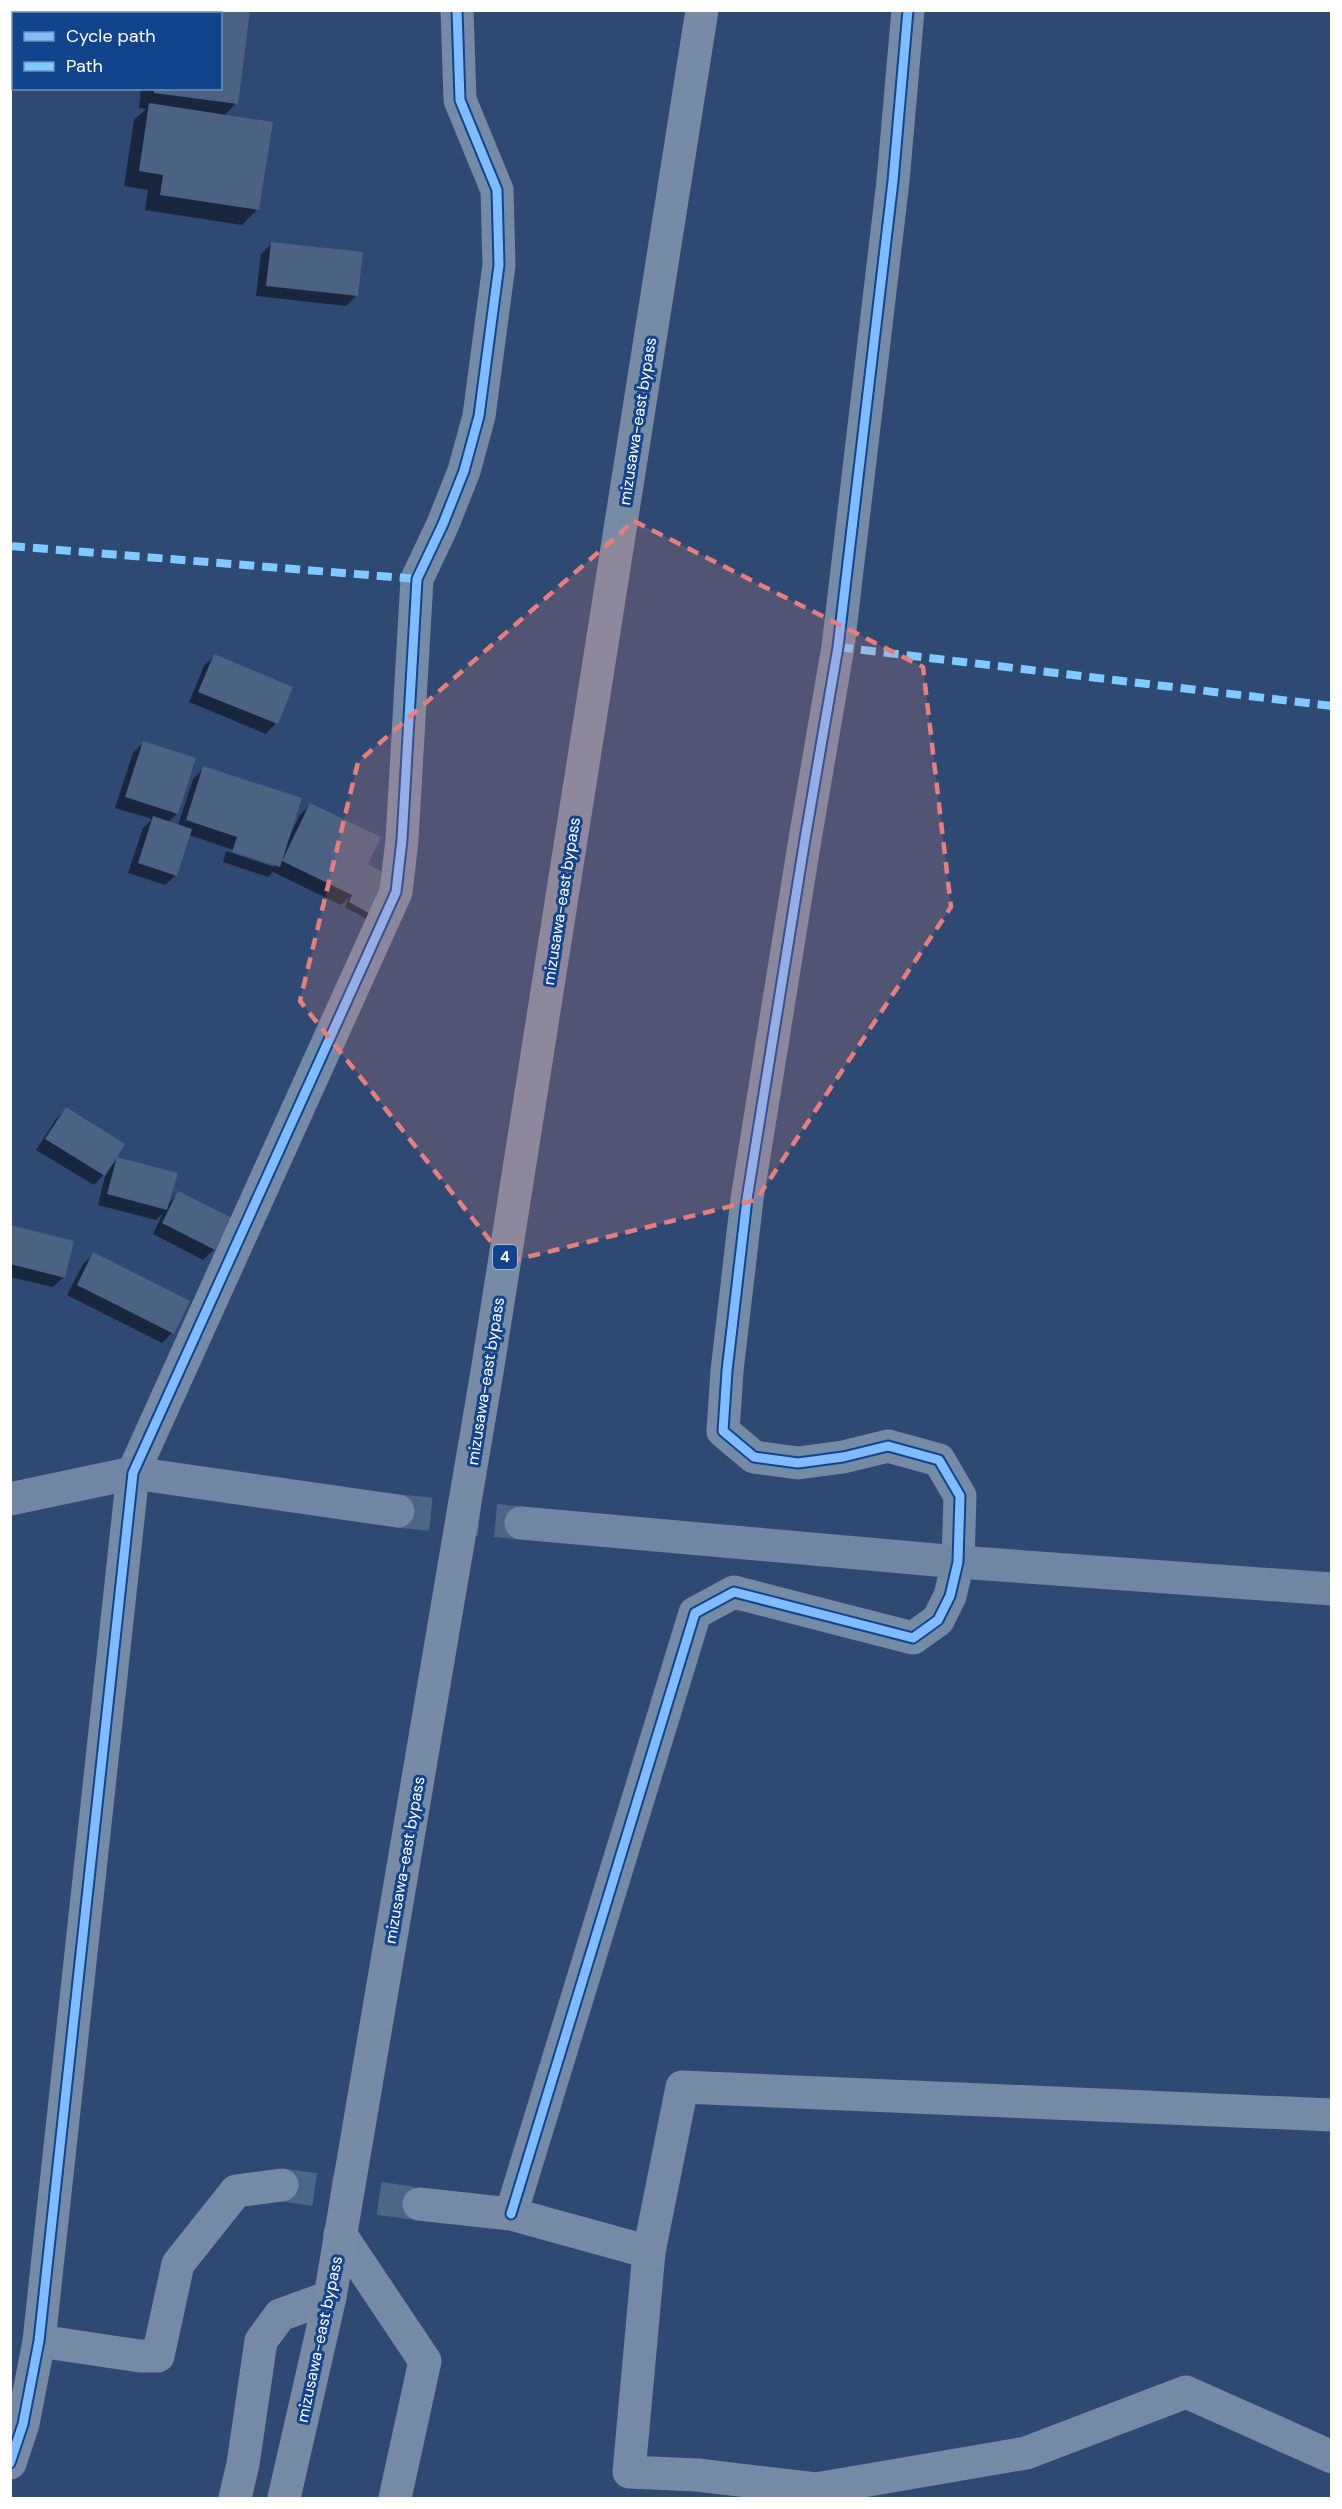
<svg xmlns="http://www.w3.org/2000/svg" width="1342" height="2509" viewBox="0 0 1342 2509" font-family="'DM Sans',sans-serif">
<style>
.shadow{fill:#0007}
.building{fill:#4b6282}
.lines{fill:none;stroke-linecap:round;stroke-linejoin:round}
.street-tunnel{stroke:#4d6587;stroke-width:33;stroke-dasharray:33 16;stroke-linecap:butt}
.secondary-tunnel{stroke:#4d6587;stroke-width:33;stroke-dasharray:33 16;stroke-linecap:butt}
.street{stroke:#758aa5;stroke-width:33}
.secondary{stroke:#7186a2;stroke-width:33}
.highway{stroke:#788ba5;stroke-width:33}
.quiet{stroke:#80caff;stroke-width:8;stroke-dasharray:15 8;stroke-linecap:butt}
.cycleway-casing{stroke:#12448e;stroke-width:13}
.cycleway{stroke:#80bcff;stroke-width:9}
.marked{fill:#e67e7e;fill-opacity:0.2;stroke:#e67e7e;stroke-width:4.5;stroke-dasharray:12 8;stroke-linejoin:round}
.labels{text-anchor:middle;stroke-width:6;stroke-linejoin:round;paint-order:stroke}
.shield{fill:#12448e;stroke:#b8c7dd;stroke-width:1.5}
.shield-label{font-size:15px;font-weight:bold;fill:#fff}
.street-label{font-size:16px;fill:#fff;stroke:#12448e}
</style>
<rect width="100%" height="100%" fill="#2e4a72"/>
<path class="shadow" d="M152 10H248L236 103 224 116 257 210 242 225 145 210 148 190 124 186 134 120 146 109 139 108 141 88H220V14H151Z
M272 243 357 295 346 306 256 296 261 254Z
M214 656 276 723 266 734 189 702 204 666Z
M143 743 177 814 168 822 178 825 193 779 204 768 290 835 300 815 310 805 362 872 370 921 345 907 350 896 341 905 273 872 268 877 223 862 226 851 274 867V864L189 835 176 875 165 885 128 873 143 828 152 819 115 808 133 753Z
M66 1109 112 1165 118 1159 167 1205 179 1193 214 1249 203 1260 153 1234 163 1213 156 1220 98 1205 106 1172 94 1185 36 1150 56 1119Z
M10 1227 64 1277 53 1287 10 1277Z
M94 1254 172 1333 162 1343 67 1295 83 1264Z"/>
<path class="building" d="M164 10H250L238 104 154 93V88H220V14H164Z
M149 103 273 122 259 210 160 195 163 175 139 171Z
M271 242 363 252 358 296 266 286Z
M214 654 293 687 278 724 198 692Z
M143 741 196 758 178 814 125 797Z
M203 766 302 798 280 867 232 852 237 837 186 820Z
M310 803 381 837 368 864 396 879 376 917 349 902 352 895 282 861Z
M153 816 192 829 177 876 138 863Z
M66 1107 125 1144 105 1176 45 1139Z
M117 1157 178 1173 167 1210 107 1194Z
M178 1191 232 1218 215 1250 162 1223Z
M10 1225 74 1241 65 1278 10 1264Z
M93 1252 190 1301 174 1334 77 1285Z"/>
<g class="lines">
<path class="street-tunnel" d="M282 2185 419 2204"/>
<path class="secondary-tunnel" d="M398 1511 521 1523"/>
<path class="street" d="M1332 2115 682 2087 649 2252 629 2472 697 2475 816 2489 1026 2453 1186 2392 1332 2457
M419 2204 511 2214 649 2252
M511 2214 695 1613 734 1592 913 1638 938 1620 950 1596 958 1562 960 1496 939 1460 888 1446 843 1457 798 1463 754 1457 723 1431 727 1371 747 1199 805 839 838 647 893 181 908 10
M340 2234 425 2361 395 2498
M39 2341 140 2356H158L178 2264 236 2191 282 2185
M10 2463 23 2424 39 2341 133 1473 396 892 402 840 417 579 443 524 464 471 479 416 499 265 497 190 460 100 457 10
M235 2498 243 2464 261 2341 280 2315 330 2297"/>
<path class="secondary" d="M10 1499 133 1473 398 1511
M521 1523 958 1562 1332 1589"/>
<path class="highway" d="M284 2498 330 2297 487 1372 702 10"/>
<path class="quiet" d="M10 546 417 579
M838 647 1332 706"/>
<defs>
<path id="cycleway" d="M511 2214 695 1613 734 1592 913 1638 938 1620 950 1596 958 1562 960 1496 939 1460 888 1446 843 1457 798 1463 754 1457 723 1431 727 1371 747 1199 805 839 838 647 893 181 908 10
M10 2463 23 2424 39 2341 133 1473 396 892 402 840 417 579 443 524 464 471 479 416 499 265 497 190 460 100 457 10"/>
</defs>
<use href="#cycleway" class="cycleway-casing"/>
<use href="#cycleway" class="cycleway"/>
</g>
<path class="marked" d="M634 521 923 667 951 907 756 1200 507 1262 300 1001 358 762Z"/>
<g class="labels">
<rect class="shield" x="493" y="1245" width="24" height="24" rx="4.5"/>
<g class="shield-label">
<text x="505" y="1262">4</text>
</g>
<g class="street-label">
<text transform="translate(637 421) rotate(-81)" y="6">mizusawa-east bypass</text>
<text transform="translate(561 901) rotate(-81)" y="6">mizusawa-east bypass</text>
<text transform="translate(485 1381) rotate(-81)" y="6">mizusawa-east bypass</text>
<text transform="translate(404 1860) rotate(-80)" y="6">mizusawa-east bypass</text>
<text transform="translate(319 2339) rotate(-78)" y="6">mizusawa-east bypass</text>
</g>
</g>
<rect width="1342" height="2509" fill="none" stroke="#ffffff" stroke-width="24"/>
<rect x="12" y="12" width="210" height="78" fill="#12448e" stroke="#718fbb" stroke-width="1.5"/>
<rect x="24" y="32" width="30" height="9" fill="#80bcff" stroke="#718fbb" stroke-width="1.5"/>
<text x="66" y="42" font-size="18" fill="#ffffff">Cycle path</text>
<rect x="24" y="62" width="30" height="9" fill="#80caff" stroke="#718fbb" stroke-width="1.5"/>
<text x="66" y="72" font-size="18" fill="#ffffff">Path</text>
</svg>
